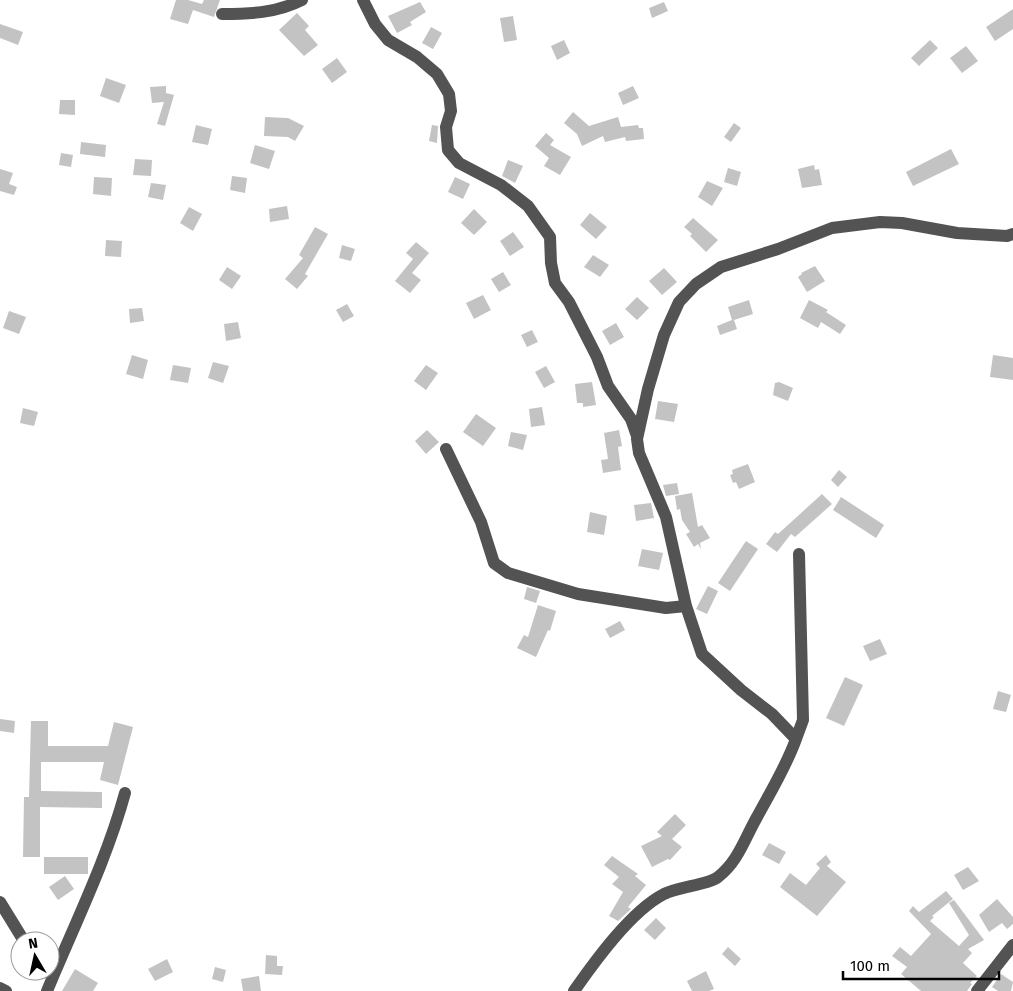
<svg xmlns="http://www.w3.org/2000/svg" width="1013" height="991" viewBox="0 0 1013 991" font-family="'Fira Sans',sans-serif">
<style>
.building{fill:#c3c3c3}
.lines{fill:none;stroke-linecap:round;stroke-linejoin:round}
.minor{stroke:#535353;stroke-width:12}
</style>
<rect width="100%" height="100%" fill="#fff"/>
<path class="building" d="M176 0H188L202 4 204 0H220L214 17 193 10 188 24 170 19Z
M420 2 426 12 410 22 412 25 397 33 388 16Z
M664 2 668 11 652 18 649 8Z
M1013 9V29L995 41 986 27Z
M297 13 309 26 305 30 318 45 304 56 279 30Z
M513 16 517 40 504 42 500 18Z
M0 24 23 32 18 45 0 38Z
M431 27 442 33 433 49 422 43Z
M564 40 570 53 557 60 551 46Z
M930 40 938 48 919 66 911 58Z
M966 46 978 61 962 73 950 58Z
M337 58 347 72 332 83 322 69Z
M106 78 126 85 119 103 100 96Z
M166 86V93L174 95 165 126 157 124 164 102 152 103 150 87Z
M633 86 639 98 623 105 618 93Z
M60 100H75V115L59 114Z
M573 112 589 126 618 117 621 127 638 125 639 128H643L644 139 626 141 625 137 605 142 603 136 582 146 577 134 564 123Z
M265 117 288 118 304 126 295 141 288 137 264 136Z
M734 123 741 128 731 142 724 137Z
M196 125 212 129 208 145 192 142Z
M432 125 438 126 437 143 429 141Z
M546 133 554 140 550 145 571 157 560 175 544 166 549 158 535 146Z
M81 142 106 145 105 157 80 154Z
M255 145 275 151 269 169 250 163Z
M951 149 959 164 913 186 906 172Z
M61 153 73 155 71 167 59 165Z
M135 159 152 160 151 176 133 175Z
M508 160 523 166 515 183 502 176Z
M814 165 815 170 819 169 822 185 802 188 798 169Z
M728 168 741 172 737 186 724 182Z
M0 169 13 173 9 184 17 187 14 195 0 191Z
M232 176 247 178 245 193 230 190Z
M94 177 112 178 111 196 93 194Z
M455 177 470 184 463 199 448 192Z
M707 181 723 188 712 206 698 197Z
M151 183 166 185 163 200 148 197Z
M287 206 289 219 270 222 269 209Z
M189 207 202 214 193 231 180 223Z
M474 209 487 222 474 235 461 223Z
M590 213 607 227 596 239 580 225Z
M693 218 718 240 706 252 690 236 692 234 684 227Z
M315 227 328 234 305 274 308 276 297 289 285 279 303 258 299 255Z
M513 232 524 247 510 256 500 241Z
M106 240 122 241 121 257 105 256Z
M416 242 429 253 412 273 421 280 410 293 395 281 413 259 406 253Z
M342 245 355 249 351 261 339 258Z
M593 255 609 265 600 277 584 267Z
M815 266 825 281 807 292 798 277 802 274 801 273Z
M227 267 241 276 232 289 219 280Z
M664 268 677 282 662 295 649 281Z
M503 272 511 285 499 292 491 279Z
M483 295 491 310 474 319 466 303Z
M637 297 649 308 637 320 625 309Z
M749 300 753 314 734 320 737 329 720 335 717 326 732 320 728 307Z
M809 300 828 310 826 312 846 325 840 334 821 322 818 328 800 318Z
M347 304 354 316 343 322 336 310Z
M142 308 144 321 130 323 129 309Z
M9 311 26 317 19 334 3 328Z
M238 322 241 338 226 341 224 324Z
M616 323 624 337 610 345 602 331Z
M532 330 538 342 527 347 521 335Z
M132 355 148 360 143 379 126 374Z
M993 355 1013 358V380L990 377Z
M213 362 229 366 223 383 208 378Z
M173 365 191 368 188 383 170 380Z
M426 365 438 373 426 390 414 381Z
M546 366 555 382 544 388 535 372Z
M592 382 596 405 583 407V403H577L575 384Z
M779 382 793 388 788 401 773 395 775 383Z
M658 401 678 404 674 422 655 419Z
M542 407 545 425 531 427 529 409Z
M23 408 38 412 34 426 20 423Z
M476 414 496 428 483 446 463 432Z
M427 430 439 442 426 454 415 441Z
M619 430 622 446 618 447 621 470 603 473 601 460 608 459 604 433Z
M511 432 527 435 523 450 508 446Z
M748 464 755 482 739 489 736 482 733 483 730 475 733 474 732 470Z
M839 470 847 477 838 487 831 480Z
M677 483 679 494 666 496 663 485Z
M692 493 698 527 702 525 710 538 700 543 701 549 698 544 694 547 686 534 690 532 682 520 680 509 677 510 675 496Z
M822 494 832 504 795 537 791 534 777 552 766 544 775 532 778 534Z
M841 497 884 525 876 538 833 510Z
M651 503 654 518 636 521 634 505Z
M590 512 607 516 604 535 587 532Z
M746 541 758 549 730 591 718 583Z
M642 549 663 553 659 570 638 566Z
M708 586 718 591 707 614 696 609Z
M527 587 540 591 536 603 524 599Z
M538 605 556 611 550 631 548 630 536 657 517 648 524 635 528 637Z
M620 621 625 630 610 638 605 629Z
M880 639 887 654 870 661 863 646Z
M845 677 863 685 844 726 826 718Z
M998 691 1011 695 1006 712 993 709Z
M0 719 15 721 14 733 0 731Z
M31 721H48V746H108L114 722 133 727 118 785 100 780 104 762H41V791L102 792V808L40 807V857H23L24 797H29Z
M675 814 686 825 672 839 682 847 670 860 668 859 652 867 641 846 662 836 657 832Z
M769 843 786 852 779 864 762 855Z
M826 855 831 862 827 866 846 882 817 916 780 887 790 873 806 885 820 868 816 864Z
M612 856 638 874 635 876 646 885 628 907 631 909 618 921 609 916 623 892 612 884 619 877 604 865Z
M44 857H88V874H44Z
M968 867 979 881 963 890 954 875Z
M65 876 74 889 58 900 49 887Z
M946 891 953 899 932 916 934 917 930 921 959 946 969 935 949 903 954 900 984 940 968 949 972 953 963 963 977 976 970 983 972 984 967 991H921L901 974 907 967 892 956 900 947 911 956 931 934 909 911 913 906 919 912Z
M997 899 1013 917V924L1007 929 1002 923 989 932 979 915Z
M656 918 666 928 655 940 644 930Z
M728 947 741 959 735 966 722 954Z
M266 955 277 956V966H283L282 975 265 974Z
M167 959 173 972 155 981 148 969Z
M215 967 226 970 223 982 212 979Z
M75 969 98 983 93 991H62Z
M706 971 714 989 709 991H692L687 981Z
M1001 974 1013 982 1011 991H998L992 987Z
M259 976 261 991H243L241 979Z"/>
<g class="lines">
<path class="minor" d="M363 0 375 24 388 40 417 57 437 74 449 94 451 111 446 127 448 150 459 163 501 185 528 206 550 237 551 263 555 283 569 302 597 357 608 386 631 419 637 436
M222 14C249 14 277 13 302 0
M446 449 481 522 494 563 508 573 578 594 666 608 686 606
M796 739 803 720 799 554
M0 902 24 941
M55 972C80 913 108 855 125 793
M0 988 6 991
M47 991 55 972 50 969
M574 991C595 961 631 911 664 894 679 887 710 884 718 877 738 862 745 838 757 817 771 791 786 767 796 739L772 714 741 690 702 654 686 606 666 517 639 453 637 439 648 389 664 335 679 302 696 284 721 267 778 249 832 228 880 222 902 223 957 233 1007 236 1013 234
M977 991 1013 945"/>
</g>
<g transform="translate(35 956) rotate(351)"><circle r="24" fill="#ffffff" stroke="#999999"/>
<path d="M0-4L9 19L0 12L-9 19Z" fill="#000000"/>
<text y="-8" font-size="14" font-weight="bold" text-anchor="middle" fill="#000000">N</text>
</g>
<path d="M843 971v8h156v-8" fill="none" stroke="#000000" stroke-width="2.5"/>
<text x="850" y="971" font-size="15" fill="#000000" stroke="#ffffff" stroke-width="4" paint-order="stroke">100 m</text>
</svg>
